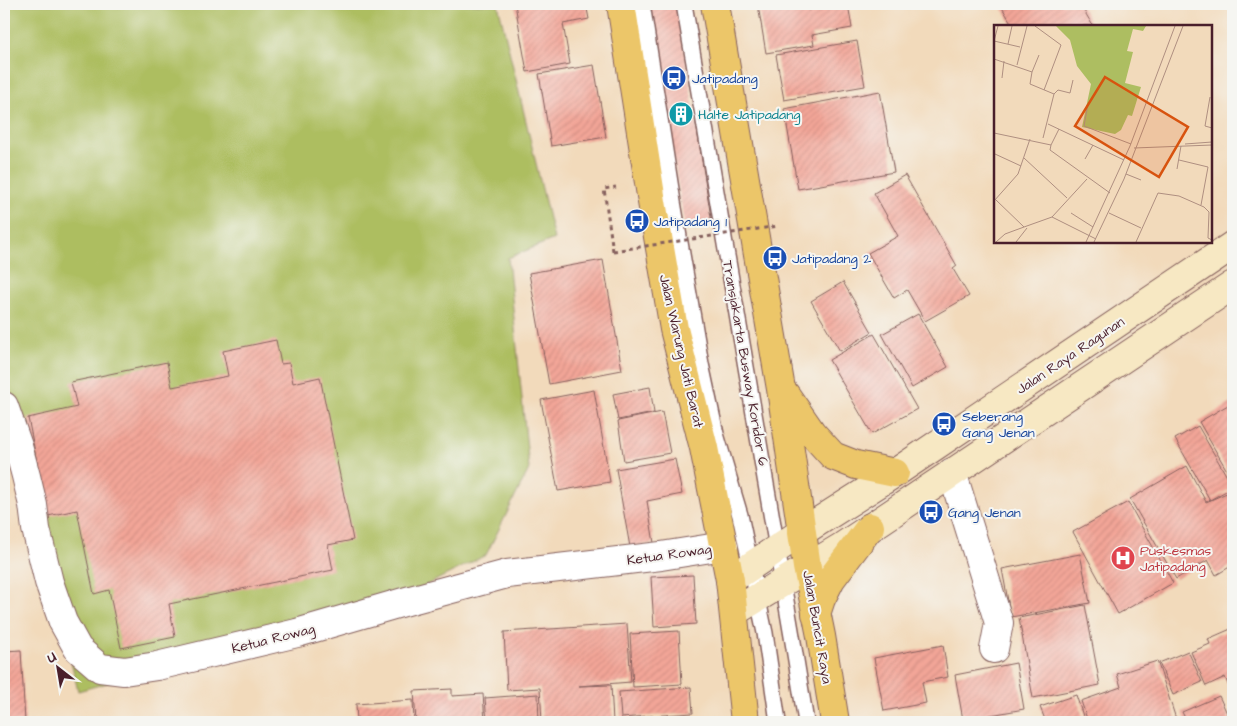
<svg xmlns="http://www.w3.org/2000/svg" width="1237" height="726" viewBox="0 0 1237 726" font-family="'Architects Daughter',sans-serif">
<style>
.green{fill:#adbe61;stroke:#7c6e46}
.building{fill:url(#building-hatch)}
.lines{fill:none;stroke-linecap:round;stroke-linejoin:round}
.lane-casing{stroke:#85605d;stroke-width:18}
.street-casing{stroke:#85605d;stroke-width:30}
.secondary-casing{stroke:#85605d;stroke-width:30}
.primary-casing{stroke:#85605d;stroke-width:30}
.path{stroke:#85605d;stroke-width:3;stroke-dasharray:4 4;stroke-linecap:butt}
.lane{stroke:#fff;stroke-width:15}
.street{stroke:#fff;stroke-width:28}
.secondary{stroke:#f7e8c3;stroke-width:28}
.primary{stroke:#ecc669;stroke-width:28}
.path-bridge{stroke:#85605d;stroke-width:3;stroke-dasharray:4 4;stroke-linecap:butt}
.labels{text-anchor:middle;stroke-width:4;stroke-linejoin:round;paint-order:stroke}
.transit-label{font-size:14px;fill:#164399;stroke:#f6f6f2;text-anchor:start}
.culture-label{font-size:14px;fill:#0d838f;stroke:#f6f6f2;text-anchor:start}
.street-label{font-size:14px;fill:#4a1f2b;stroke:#f6f6f2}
.health-label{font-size:14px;fill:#be3a42;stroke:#f6f6f2;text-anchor:start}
.inset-road{fill:none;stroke:#af8f81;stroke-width:1}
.view{fill:#d8530f;fill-opacity:0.15;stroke:#d8530f;stroke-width:2.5}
.inset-edge{fill:none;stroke:#4a1f2b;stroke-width:2.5}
</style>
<defs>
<pattern id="building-hatch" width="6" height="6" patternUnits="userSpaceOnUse" patternTransform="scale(1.25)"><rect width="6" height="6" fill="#f3a698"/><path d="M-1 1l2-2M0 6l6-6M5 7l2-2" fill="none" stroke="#d28e83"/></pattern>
</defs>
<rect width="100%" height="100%" fill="#f6f6f2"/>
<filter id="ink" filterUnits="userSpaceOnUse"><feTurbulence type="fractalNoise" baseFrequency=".02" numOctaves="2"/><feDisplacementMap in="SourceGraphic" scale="10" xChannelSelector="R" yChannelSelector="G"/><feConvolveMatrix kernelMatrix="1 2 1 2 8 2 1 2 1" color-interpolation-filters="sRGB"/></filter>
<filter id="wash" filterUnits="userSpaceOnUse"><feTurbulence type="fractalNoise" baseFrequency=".0096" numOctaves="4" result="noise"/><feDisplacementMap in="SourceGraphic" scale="20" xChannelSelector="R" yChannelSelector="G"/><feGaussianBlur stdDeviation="1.12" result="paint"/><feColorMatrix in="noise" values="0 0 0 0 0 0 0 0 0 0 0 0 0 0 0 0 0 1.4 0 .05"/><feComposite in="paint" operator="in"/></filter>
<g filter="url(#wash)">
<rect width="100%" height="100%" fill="#f2dabb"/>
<path class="green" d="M4 4H498L554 239 508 258 529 469 486 555 385 606 78 691 19 439 4 403Z"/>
<g id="blocks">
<path class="building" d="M515 4H586L589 19 563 24 570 64 527 72Z
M649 4H677L712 224 685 228Z
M767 4H807L808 10 848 4 852 28 812 35 814 45 766 53 758 5Z
M1000 4H1080L1093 26H1013Z
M857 41 865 86 784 100 776 55Z
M594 65 606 137 551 146 539 74Z
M880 91 894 172 798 189 784 109Z
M905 175 957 266 953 269 969 296 925 321 907 290 894 298 868 253 898 236 874 193Z
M603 260 622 370 549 384 529 273Z
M843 282 872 332 840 351 811 301Z
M918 314 948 367 912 388 882 334Z
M874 334 917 409 872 434 829 360Z
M276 340 281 364 289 363 293 383 320 377 353 540 328 545 333 570 169 604 175 637 121 648 109 590 94 594 77 510 48 516 28 418 77 407 71 382 167 362 172 387 228 376 223 351Z
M650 387 654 413 618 420 613 394Z
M594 390 610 482 558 491 541 400Z
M1233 402V471L1229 474 1199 422Z
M662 412 670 453 624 461 618 421Z
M1198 426 1233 487 1210 500 1175 439Z
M675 459 682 494 647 501 654 543 630 547 616 469Z
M1187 466 1206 502 1229 492 1233 502V565L1216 575 1208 560 1176 579 1130 499Z
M1128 502 1173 583 1118 614 1073 532Z
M1080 554 1090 603 1011 617 1002 569Z
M693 575 696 624 654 627 651 577Z
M1085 605 1100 685 1033 698 1019 618Z
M627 624 631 682 579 686 611 685 613 722H542L540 688 507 690 504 632Z
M1233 628V685L1229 687 1225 677 1206 686 1191 652 1210 644 1208 639Z
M679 631 682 684 633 687 630 634Z
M943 645 948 677 922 682 926 703 884 711 874 658Z
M21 650 25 722H4V651Z
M1188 651 1202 682 1173 695 1159 663Z
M1157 661 1176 719 1165 722H1088L1081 701 1121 687 1117 674Z
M1016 663 1024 709 963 720 955 675Z
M691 687 693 713 621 718 619 692Z
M452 689V696L483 694 485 722H416L414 691Z
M538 694 539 722H487L485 698Z
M1076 695 1085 722H1046L1040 707Z
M1219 696 1231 722H1187L1182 712Z
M413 700 414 722H357L356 704Z
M713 717V722H651V721Z
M1181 718 1182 722H1170Z
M356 719V722H314V721Z
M313 720V722H297L296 721Z"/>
</g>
</g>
<g filter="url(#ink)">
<use href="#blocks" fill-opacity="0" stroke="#85605d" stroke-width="1"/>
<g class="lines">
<defs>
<path id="lane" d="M642 4 673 202 701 364 716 434 740 515 765 633 778 722
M684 4 793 642 806 722"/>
<path id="street" d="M4 406 18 446 26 476 33 505 36 529 49 582 63 622 78 649 100 668 124 671 157 666 297 633 407 601 507 574 661 556 724 546
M952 472 999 623 994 649"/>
<path id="secondary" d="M730 580 802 532 895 473 1233 245
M734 612 843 546 1233 285"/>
<path id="primary" d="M621 4 652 202 674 329 704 448 730 580 745 722
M715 4 781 389 807 567 821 636 835 722
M785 394 812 433 833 456 856 465 895 473
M816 614 821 599 831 579 870 527"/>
</defs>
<use href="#lane" class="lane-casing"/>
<use href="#street" class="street-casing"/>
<use href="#secondary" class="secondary-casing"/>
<use href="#primary" class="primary-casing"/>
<path class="path" d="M613 251 604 189 616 187"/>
<use href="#lane" class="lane"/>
<use href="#street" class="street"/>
<use href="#secondary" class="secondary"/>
<use href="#primary" class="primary"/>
<path class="path-bridge" d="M613 251 778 226"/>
</g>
</g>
<defs>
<symbol id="bus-disc" viewBox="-11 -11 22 22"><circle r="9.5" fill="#1a4fb4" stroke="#f6f6f2"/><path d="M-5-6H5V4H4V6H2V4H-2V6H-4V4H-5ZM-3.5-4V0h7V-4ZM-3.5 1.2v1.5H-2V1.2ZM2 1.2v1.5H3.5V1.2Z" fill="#fff"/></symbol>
<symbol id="building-disc" viewBox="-11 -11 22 22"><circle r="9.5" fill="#0f9aa8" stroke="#f6f6f2"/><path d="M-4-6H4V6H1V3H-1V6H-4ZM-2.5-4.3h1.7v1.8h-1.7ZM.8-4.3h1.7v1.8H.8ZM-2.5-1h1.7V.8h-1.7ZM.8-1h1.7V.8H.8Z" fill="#fff"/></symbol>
<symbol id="hospital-disc" viewBox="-11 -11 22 22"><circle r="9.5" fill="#e0444e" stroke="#f6f6f2"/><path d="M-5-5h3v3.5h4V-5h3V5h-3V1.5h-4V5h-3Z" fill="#fff"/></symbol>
</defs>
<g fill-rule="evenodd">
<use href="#bus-disc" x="660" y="64" width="28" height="28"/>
<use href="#building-disc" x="667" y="100" width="28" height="28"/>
<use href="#bus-disc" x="623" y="207" width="28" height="28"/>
<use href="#bus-disc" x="761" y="244" width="28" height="28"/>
<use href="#bus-disc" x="930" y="410" width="28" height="28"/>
<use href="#bus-disc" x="917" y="498" width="28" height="28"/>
<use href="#hospital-disc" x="1109" y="544" width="28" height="28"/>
</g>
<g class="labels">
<g class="transit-label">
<text x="692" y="83">Jatipadang</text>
<text x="654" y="226">Jatipadang 1</text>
<text x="792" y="263">Jatipadang 2</text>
<text x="962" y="421">Seberang<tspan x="962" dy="16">Gang Jenan</tspan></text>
<text x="948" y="517">Gang Jenan</text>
</g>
<g class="culture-label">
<text x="698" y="119">Halte Jatipadang</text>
</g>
<g class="street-label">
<text transform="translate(682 351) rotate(77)" y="5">Jalan Warung Jati Barat</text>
<text transform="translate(1070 355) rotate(-34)" y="5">Jalan Raya Ragunan</text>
<text transform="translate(746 363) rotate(80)" y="5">Transjakarta Busway Koridor 6</text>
<text transform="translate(669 554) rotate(-8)" y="5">Ketua Rowag</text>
<text transform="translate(818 627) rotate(80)" y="5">Jalan Buncit Raya</text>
<text transform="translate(273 638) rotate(-14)" y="5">Ketua Rowag</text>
</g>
<g class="health-label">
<text x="1140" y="555">Puskesmas<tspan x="1140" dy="16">Jatipadang</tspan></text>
</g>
</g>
<g transform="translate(994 25)">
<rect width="218" height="218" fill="#f2dabb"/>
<path d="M62 1H152L149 6 139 4 133 26 139 27 131 58 147 62 138 91 134 90 127 105 121 109 88 102 97 59 83 41 76 15Z" fill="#adbe61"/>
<path class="inset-road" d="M41 1 67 20 50 65M0 16 26 22M0 16 4 1M14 19 18 1M0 34 38 47 36 59 60 69M23 40 33 1M38 47 45 30M8 53 10 36M60 69 64 65 76 68 79 55M216 72 211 101 218 103M94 79 90 101 137 119M54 99 130 135M0 108 57 120 65 104M49 113 60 69M191 119 218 117M57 120 56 125 116 168M140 123 218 120M1 129 27 141M30 133 73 173M91 134 99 120M185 135 214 142 207 180M183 144 187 121M132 149 147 155M2 175 30 202 58 192 102 214M0 176 24 149 36 114M77 188 99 202M115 188 147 203M58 192 93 154M2 217 11 209 30 202M22 217 33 203M92 217 136 121 181 1M100 217 130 154 189 1M142 217 164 168 185 171 210 182 215 187 214 213 218 215"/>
<path class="view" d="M111 52 194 102 165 152 81 101Z"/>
<rect width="218" height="218" class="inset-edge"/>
</g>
<rect width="1237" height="726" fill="none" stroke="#f6f6f2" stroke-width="20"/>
<g transform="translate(58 668) rotate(329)" stroke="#f6f6f2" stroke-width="4" paint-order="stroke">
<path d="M0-4L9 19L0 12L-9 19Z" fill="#4a1f2b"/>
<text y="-8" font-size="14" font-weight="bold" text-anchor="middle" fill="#4a1f2b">U</text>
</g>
</svg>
